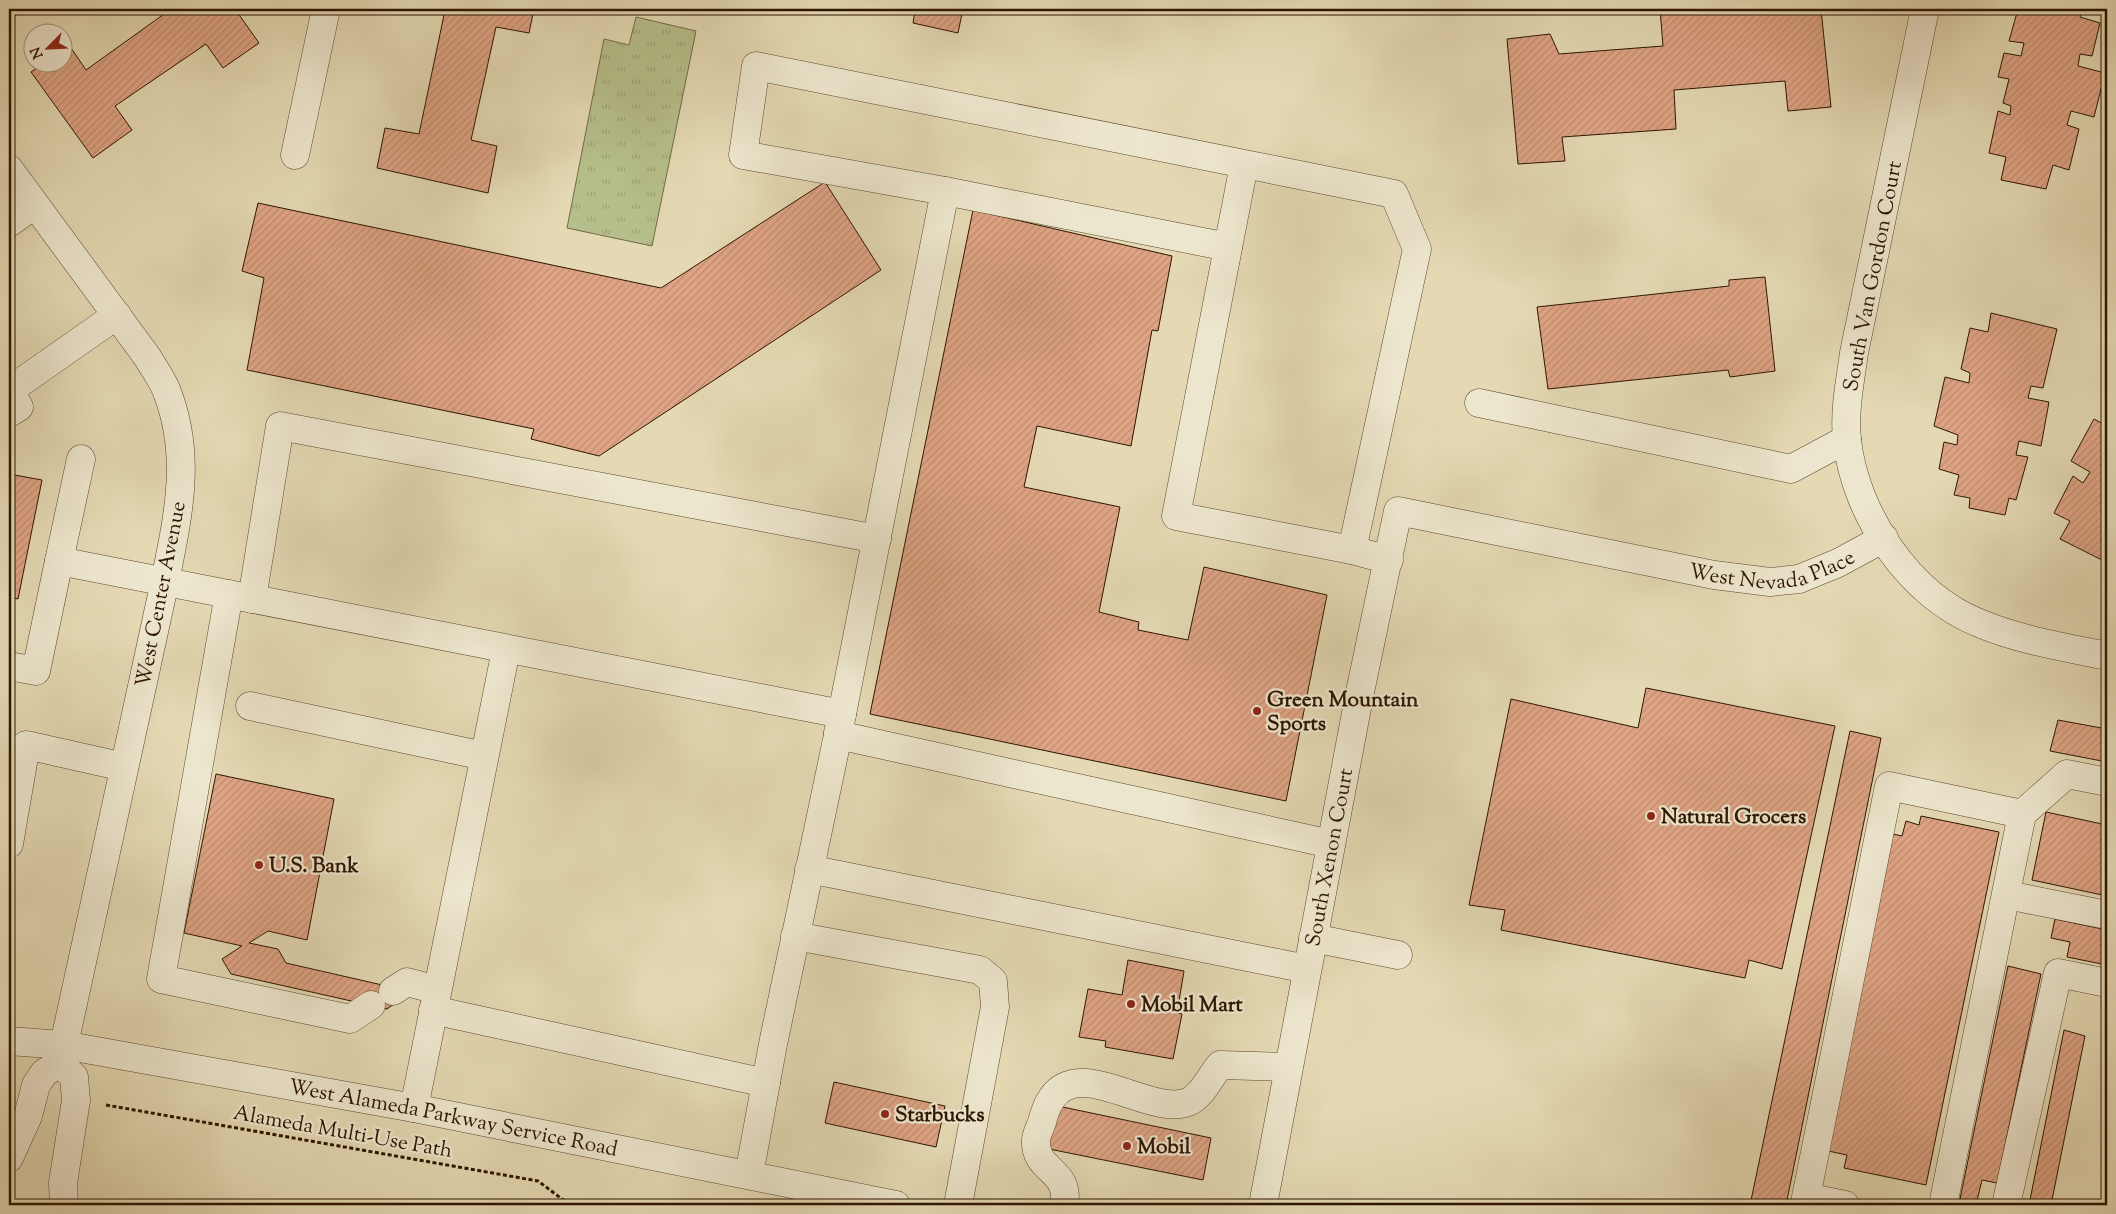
<svg xmlns="http://www.w3.org/2000/svg" width="2116" height="1214" viewBox="0 0 2116 1214" font-family="'Sorts Mill Goudy',serif">
<style>
.park{fill:url(#park-tufts);stroke:#726a46}
.building{fill:url(#building-hatch);stroke:#2d1500}
.lines{fill:none;stroke-linecap:round;stroke-linejoin:round}
.minor-casing{stroke:#5b462d;stroke-width:29}
.path{stroke:#2d1500;stroke-width:3;stroke-dasharray:4 2.5;stroke-linecap:butt}
.minor{stroke:#ede6ce;stroke-width:28}
.poi-dot{fill:#8f2418;stroke:#ede6ce;stroke-width:2}
.labels{text-anchor:middle;stroke-width:4.5;stroke-linejoin:round;paint-order:stroke}
.street-label{font-size:21px;fill:#2d1500;stroke:#ede6ce}
.poi-label{font-size:21px;font-weight:bold;fill:#2d1500;stroke:#ede6ce;text-anchor:start}
</style>
<defs>
<pattern id="park-tufts" width="24" height="20" patternUnits="userSpaceOnUse" patternTransform="scale(1.25)"><rect width="24" height="20" fill="#b6bf8b"/><path d="M3 7l-1-3M5 7V3M7 7l1-3M15 17l-1-3M17 17v-4M19 17l1-3" fill="none" stroke="#9da376"/></pattern>
<pattern id="building-hatch" width="6" height="6" patternUnits="userSpaceOnUse" patternTransform="scale(1.25)"><rect width="6" height="6" fill="#dfa485"/><path d="M-1 1l2-2M0 6l6-6M5 7l2-2" fill="none" stroke="#c08c71"/></pattern>
</defs>
<rect width="100%" height="100%" fill="#e4d9b3"/>
<filter id="stains"><feTurbulence type="fractalNoise" baseFrequency=".004" numOctaves="4"/><feColorMatrix values="0 0 0 0 .2 0 0 0 0 .09 0 0 0 0 .02 0 0 0 .5 -.17"/></filter>
<radialGradient id="worn" r=".72"><stop offset=".6" stop-color="#630" stop-opacity="0"/><stop offset="1" stop-color="#630" stop-opacity=".3"/></radialGradient>
<path class="park" d="M636 17 696 31 652 246 567 228 604 39 629 45Z"/>
<path class="building" d="M171 9H235L259 43 223 68 206 44 115 106 132 130 93 158 31 72 45 62H62V50L69 45 86 70Z
M416 9H534L529 33 496 27 471 140 497 146 488 193 377 168 385 128 419 134 444 15Z
M907 9H963L958 33 913 23 915 11Z
M1660 9H1821L1831 107 1788 111 1785 81 1674 90 1676 129 1562 137 1565 161 1518 164 1507 39 1550 34 1559 54 1663 46Z
M2018 9H2082L2080 17 2100 23 2092 56 2080 54 2078 66 2105 73 2094 117 2071 111 2067 125 2079 129 2069 170 2053 165 2046 189 2001 180 2006 157 1989 153 1998 111 2010 115 2011 106 2003 103 2009 79 1998 77 2004 53 2021 56 2024 43 2009 41Z
M825 182 881 270 599 456 531 439 534 429 247 370 264 278 242 271 258 203 661 288Z
M973 210 1172 256 1158 331 1152 330 1131 446 1037 426 1024 487 1120 507 1099 612 1139 622 1138 630 1188 640 1204 567 1327 595 1286 801 870 714Z
M1765 277 1775 371 1730 377 1728 370 1548 389 1537 307 1729 286V280Z
M1991 313 2057 329 2043 388 2031 386 2028 398 2049 402 2041 446 2019 441 2016 455 2028 457 2016 500 2009 498 2005 515 1969 508 1970 498 1954 495 1959 475 1939 469 1944 442 1957 445 1958 435 1934 426 1945 377 1969 383 1970 373 1961 369 1970 328 1988 332Z
M2094 419 2107 426V551L2102 560 2060 539 2070 521 2054 513 2073 476 2083 483 2090 472 2071 461Z
M9 474 42 480 18 599 9 597Z
M1646 688 1835 726 1782 969 1749 960 1745 978 1501 930 1505 910 1469 905 1511 699 1638 728Z
M2058 720 2107 729V762L2050 751Z
M1850 731 1881 738 1786 1205H1750Z
M216 774 334 799 307 940 268 931 249 943 278 949 286 963 391 987 398 1001 387 1009 231 974 222 959 242 946 184 933Z
M2046 812 2107 825V896L2032 880Z
M1921 816 1999 832 1926 1185 1844 1168 1847 1155 1828 1151 1893 834 1902 836 1906 821 1919 825Z
M2055 919 2107 930V965L2067 957 2070 942 2051 938Z
M1128 960 1184 971 1177 1013 1182 1014 1173 1059 1105 1047 1106 1041 1079 1037 1088 989 1122 995Z
M2008 966 2041 974 1997 1183 1982 1180 1976 1205H1964L1959 1204Z
M2064 1030 2085 1036 2051 1205H2029Z
M834 1082 945 1106 936 1147 825 1123Z
M1053 1105 1211 1138 1203 1180 1044 1148Z"/>
<g class="lines">
<defs>
<g id="minor">
<path d="M1925 9 1854 353C1850 382 1844 411 1847 440 1855 514 1909 595 1979 623 2019 640 2064 647 2107 656"/>
<path d="M295 155 326 9"/>
<path d="M1244 165 1176 516 1352 550"/>
<path d="M9 169 148 358C154 369 163 380 167 392 192 456 178 517 165 581L60 1063 44 1073 36 1085 28 1116 9 1158"/>
<path d="M945 191 1228 247"/>
<path d="M9 223 34 205"/>
<path d="M9 389 19 407 9 413"/>
<path d="M10 390 117 315"/>
<path d="M1479 403 1791 469 1847 439"/>
<path d="M81 459 59 561 842 714 838 733"/>
<path d="M229 594 161 979 350 1019 371 1005"/>
<path d="M252 599 280 426 877 539"/>
<path d="M9 666 36 671 59 561"/>
<path d="M250 706 484 756"/>
<path d="M842 714 945 191 743 155 756 66 1394 194 1417 249 1352 550 1389 560"/>
<path d="M9 844 26 745 124 767"/>
<path d="M809 869 1307 969"/>
<path d="M2007 895 2107 915"/>
<path d="M795 936 980 970 993 981 995 1007 958 1205"/>
<path d="M1313 938 1398 955"/>
<path d="M393 991 407 982 437 990"/>
<path d="M433 1010 766 1083"/>
<path id="s1" d="M9 1041 63 1045 414 1108 896 1205"/>
<path d="M60 1063 74 1077 76 1100 63 1183 64 1205"/>
<path d="M414 1108 506 650"/>
<path d="M749 1175 773 1044 838 735 1331 844"/>
<path d="M1064 1205C1071 1169 1034 1172 1036 1140 1036 1135 1040 1128 1042 1122 1044 1114 1047 1105 1052 1098 1081 1056 1150 1117 1188 1102 1202 1096 1210 1077 1220 1065L1288 1067"/>
<path id="s2" d="M1263 1205 1360 692 1398 511 1714 575 1770 582 1799 579 1838 563 1884 538"/>
<path d="M1845 1205 1806 1197 1889 786 2022 814 2067 774 2107 782"/>
<path d="M1943 1205 2022 814"/>
<path d="M2006 1205 2058 973 2107 983"/>
</g>
</defs>
<use href="#minor" class="minor-casing"/>
<path class="path" d="M106 1105 538 1181 570 1205"/>
<use href="#minor" class="minor"/>
</g>
<g class="poi-dot">
<circle cx="1257" cy="711" r="5"/>
<circle cx="1651" cy="816" r="5"/>
<circle cx="259" cy="865" r="5"/>
<circle cx="1131" cy="1004" r="5"/>
<circle cx="885" cy="1114" r="5"/>
<circle cx="1127" cy="1146" r="5"/>
</g>
<g class="labels">
<g class="street-label">
<text transform="translate(1872 276) rotate(-79)" y="7">South Van Gordon Court</text>
<text dy="7" stroke="none"><textPath href="#s2" startOffset="1089">West Nevada Place</textPath></text>
<text transform="translate(160 594) rotate(-79)" y="7">West Center Avenue</text>
<text dy="7" stroke="none"><textPath href="#s2" startOffset="354">South Xenon Court</textPath></text>
<text dy="7" stroke="none"><textPath href="#s1" startOffset="451">West Alameda Parkway Service Road</textPath></text>
<text transform="translate(343 1131) rotate(10)" y="7">Alameda Multi-Use Path</text>
</g>
<g class="poi-label">
<text x="1267" y="706">Green Mountain<tspan x="1267" dy="24">Sports</tspan></text>
<text x="1661" y="823">Natural Grocers</text>
<text x="269" y="872">U.S. Bank</text>
<text x="1141" y="1011">Mobil Mart</text>
<text x="895" y="1121">Starbucks</text>
<text x="1137" y="1153">Mobil</text>
</g>
</g>
<rect width="2116" height="1214" fill="none" stroke="#e4d9b3" stroke-width="30"/>
<rect x="10" y="10" width="2096" height="1194" fill="none" stroke="#2d1500" stroke-width="2.5"/>
<rect x="15" y="15" width="2086" height="1184" fill="none" stroke="#2d1500"/>
<g transform="translate(48 48) rotate(246)"><circle r="24" fill="#ede6ce" stroke="#a0927c"/>
<path d="M0-4L9 19L0 12L-9 19Z" fill="#8f2418"/>
<text y="-8" font-size="14" font-weight="bold" text-anchor="middle" fill="#2d1500">N</text>
</g>
<rect width="100%" height="100%" filter="url(#stains)"/>
<rect width="100%" height="100%" fill="url(#worn)"/>
</svg>
